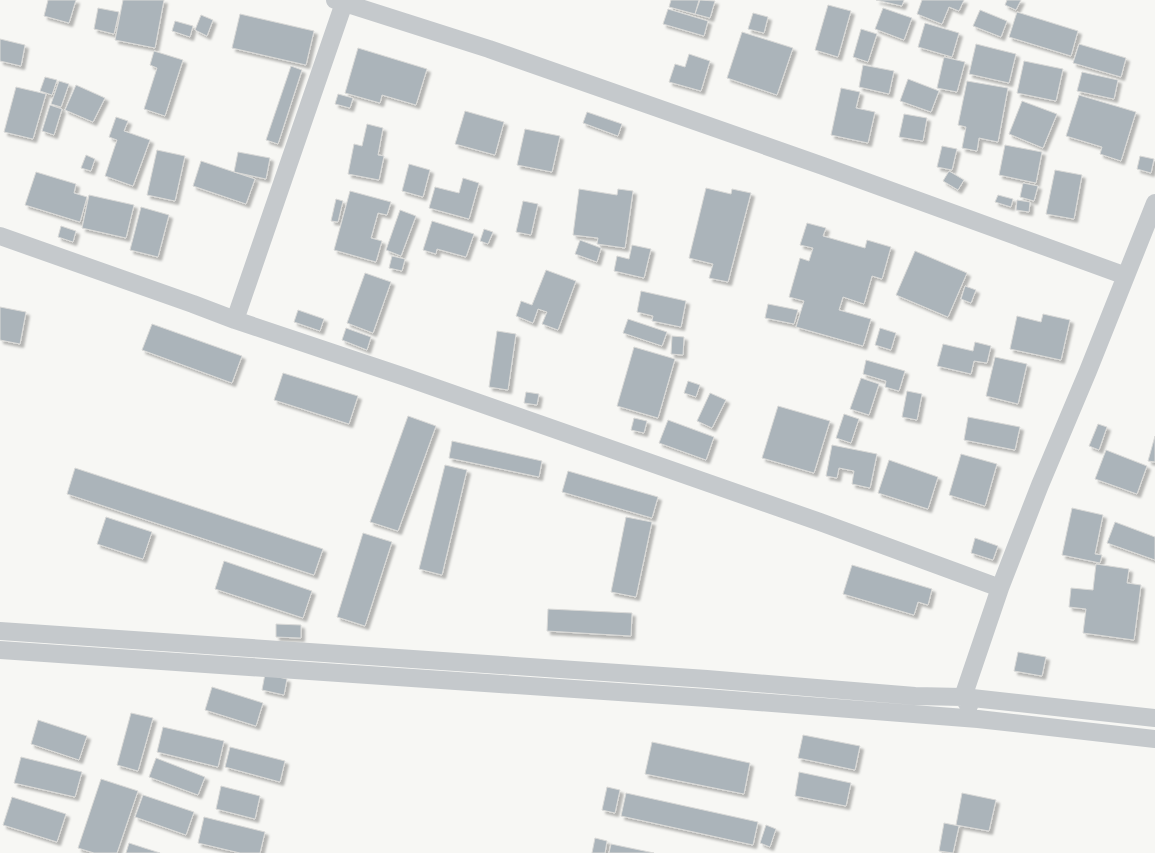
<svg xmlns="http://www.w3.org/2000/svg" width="1155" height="853" viewBox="0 0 1155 853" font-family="Arial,sans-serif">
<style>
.building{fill:#abb4ba;stroke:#d9d9d7;filter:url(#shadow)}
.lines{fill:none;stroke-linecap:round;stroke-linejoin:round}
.minor{stroke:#c5c9cc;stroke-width:18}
</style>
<defs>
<filter id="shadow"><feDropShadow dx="3.5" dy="3.5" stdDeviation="1" flood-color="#0004"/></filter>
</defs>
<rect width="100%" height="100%" fill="#f7f7f4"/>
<path class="building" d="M48 0H76L69 23 44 16Z
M123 0H164L155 48 115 40Z
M671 0H699L695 14 669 7Z
M700 0 715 1 710 18 695 14Z
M876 0H904L902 6Z
M922 0H964L959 11 949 7 942 24 917 14Z
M1007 0H1021L1016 10 1005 5Z
M828 5 851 11 838 57 815 50Z
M98 8 119 12 114 34 94 29Z
M883 8 912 18 904 40 875 29Z
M668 9 708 21 704 36 663 24Z
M980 10 1007 21 1001 37 973 26Z
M1017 12 1078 31 1071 56 1009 37Z
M753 13 768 17 764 33 748 29Z
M240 14 314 31 306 65 232 48Z
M201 15 213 20 207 36 195 30Z
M175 21 193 26 190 37 172 31Z
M925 23 959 33 952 57 918 47Z
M861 29 877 34 868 62 853 57Z
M742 32 793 48 777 95 727 78Z
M0 39 25 45 21 66 0 61Z
M976 44 1016 54 1009 83 969 74Z
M1079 44 1126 58 1121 77 1073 63Z
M358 48 427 69 416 105 382 95 380 103 345 93Z
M154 51 183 60 165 116 144 109 157 68 150 65Z
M689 54 710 61 701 91 669 82 675 64 685 67Z
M944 57 965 62 957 92 937 88Z
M1024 61 1063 69 1056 101 1017 93Z
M863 65 894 71 889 94 859 87Z
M291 66 302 70 278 144 266 140Z
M1082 72 1118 80 1114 99 1077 91Z
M45 77 57 80 52 95 40 91Z
M908 79 939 91 931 112 900 101Z
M59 81 69 84 61 107 51 104Z
M967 81 1008 88 998 142 979 138 977 151 962 148 966 127 958 125Z
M76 85 105 98 93 122 65 110Z
M16 87 46 94 33 139 4 132Z
M841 88 860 92 856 108 875 112 868 143 831 135Z
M338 94 353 98 350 108 335 104Z
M1079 95 1136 112 1121 161 1100 154 1102 147 1066 136Z
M1022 101 1057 114 1043 148 1009 134Z
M50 105 62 109 54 135 42 131Z
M465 111 504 122 495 155 455 144Z
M587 112 622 124 618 136 583 123Z
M904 114 927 118 923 141 899 137Z
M116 117 128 121 124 131 150 140 133 186 105 176 117 140 109 137Z
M367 124 383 128 378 155 384 156 379 180 348 174 354 144 362 146Z
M525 129 560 136 552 172 517 165Z
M1005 145 1042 152 1036 183 999 175Z
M942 146 957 149 952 170 937 167Z
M157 150 185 156 175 201 147 195Z
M238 152 270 158 266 179 234 172Z
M86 155 95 159 91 171 81 168Z
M1140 156 1154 159 1151 173 1137 169Z
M201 161 255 179 246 204 193 186Z
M409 164 430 170 423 197 402 191Z
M1055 170 1082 175 1074 219 1046 214Z
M949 171 964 180 958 190 943 181Z
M36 172 76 184 74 193 87 197 80 222 25 205Z
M463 178 479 183 469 219 429 208 435 187 459 193Z
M1023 183 1038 186 1034 201 1020 197Z
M706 188 731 194 732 189 751 193 728 282 709 278 713 264 689 258Z
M579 189 617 195 618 189 633 191 625 248 597 244 598 238 573 235Z
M350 191 391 202 387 215 378 213 371 238 382 241 376 262 334 250Z
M89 195 134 205 126 238 82 228Z
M998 195 1013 199 1011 207 995 202Z
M336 199 343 201 338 222 331 221Z
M1017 200 1030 202 1029 212 1016 210Z
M523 201 538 204 531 235 516 232Z
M141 207 169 215 158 257 130 250Z
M400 210 416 216 401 256 386 250Z
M432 221 474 234 466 257 437 249 436 254 423 250Z
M807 223 826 228 823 236 865 248 867 240 891 247 882 279 872 276 864 304 843 297 839 310 871 319 863 346 796 327 804 301 789 297 800 258 809 261 813 248 800 245Z
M61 226 76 231 73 242 58 237Z
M484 229 493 232 488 244 480 241Z
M580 240 601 248 597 262 575 254Z
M632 245 651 249 644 278 614 271 617 256 629 259Z
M915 251 967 273 948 317 896 295Z
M392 256 405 259 402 271 389 268Z
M546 270 576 281 558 330 542 324 547 312 538 309 533 323 516 316 521 301 532 305Z
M365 273 391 282 373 333 347 323Z
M965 286 976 290 971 303 961 299Z
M641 291 686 301 681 327 652 321 653 316 637 312Z
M768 304 798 310 794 324 765 318Z
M0 307 26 312 20 344 0 340Z
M298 310 324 319 320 331 294 322Z
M1043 314 1070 320 1061 360 1010 349 1017 316 1041 322Z
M628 319 667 332 662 346 623 333Z
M152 324 242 356 232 383 142 350Z
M346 328 371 337 367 350 342 340Z
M880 328 896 333 891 350 875 345Z
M497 331 516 334 508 390 489 387Z
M672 336 684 337 683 355 671 354Z
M975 342 991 346 987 363 974 361 971 374 937 366 943 344 973 351Z
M634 347 675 359 658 418 617 406Z
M995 357 1027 364 1018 404 986 396Z
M866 360 905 371 899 391 885 387 886 381 863 374Z
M283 373 358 396 349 424 274 400Z
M861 378 879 384 869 415 850 409Z
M688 381 700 385 696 397 684 393Z
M907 391 922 394 917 420 902 417Z
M526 392 539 394 537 405 524 403Z
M710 393 726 400 712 428 697 421Z
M778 406 830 421 814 473 762 458Z
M844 414 859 419 851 443 836 438Z
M408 416 436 426 398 531 370 522Z
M968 417 1020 427 1015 450 964 440Z
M634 418 647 421 644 433 631 430Z
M668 420 714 437 706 460 659 443Z
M1098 424 1107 427 1099 450 1089 446Z
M1155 436V462L1148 461Z
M452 441 542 461 539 477 449 458Z
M832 445 877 454 870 488 852 484 854 471 839 468 837 478 826 476Z
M1106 450 1147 466 1137 494 1095 479Z
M961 454 997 464 985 506 949 495Z
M889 460 938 477 928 509 878 493Z
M445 465 467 470 442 575 419 569Z
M75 468 323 549 314 575 67 494Z
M568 471 658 497 652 518 562 492Z
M1072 508 1103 515 1095 554 1102 555 1100 563 1062 555Z
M106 517 152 532 143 559 97 544Z
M626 517 652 522 636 597 611 592Z
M1115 522 1155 537V560L1107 543Z
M363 533 392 542 365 626 337 617Z
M975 538 998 546 993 560 971 553Z
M224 561 312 591 303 618 215 589Z
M1096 564 1129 569 1127 583 1141 585 1134 640 1083 633 1086 609 1069 607 1071 588 1093 590Z
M852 565 932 589 928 605 918 602 914 615 843 594Z
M548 609 632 613 631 636 547 631Z
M276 624 301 625V638L276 637Z
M1018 652 1046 657 1042 676 1014 671Z
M265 674 287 679 284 695 262 690Z
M212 687 263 703 256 726 205 710Z
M131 713 153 718 138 771 117 765Z
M38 720 87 736 79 760 31 744Z
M163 727 224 741 218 767 157 752Z
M803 735 860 746 855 770 798 758Z
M652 742 750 763 744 794 645 774Z
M230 747 285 761 280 782 225 767Z
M21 757 82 772 75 797 14 783Z
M156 758 205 777 198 795 149 777Z
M799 772 851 783 846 806 795 796Z
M101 779 138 791 117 853H94L78 848Z
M221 786 260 796 255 819 216 809Z
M607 787 620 790 615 813 602 810Z
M626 793 758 822 753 845 621 816Z
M962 793 996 800 989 831 956 825Z
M143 795 194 812 186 835 135 817Z
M12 797 66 814 57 842 3 825Z
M204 817 265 832 260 853H240L198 843Z
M944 823 959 826 953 853 939 851Z
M766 825 776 829 770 847 760 843Z
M595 838 607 841 605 853H592Z
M129 843 160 853H126Z
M611 844 654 853H609Z"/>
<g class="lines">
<path class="minor" d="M335 0 489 49 823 166 1126 276
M0 236 193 304 235 320 405 377 820 522 1000 588
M235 320 345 0
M0 631 707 679 915 696 963 697 1155 718
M0 650 707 698 978 719 1155 739
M969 706 963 697 1000 588 1040 485 1088 371 1155 203"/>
</g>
</svg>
